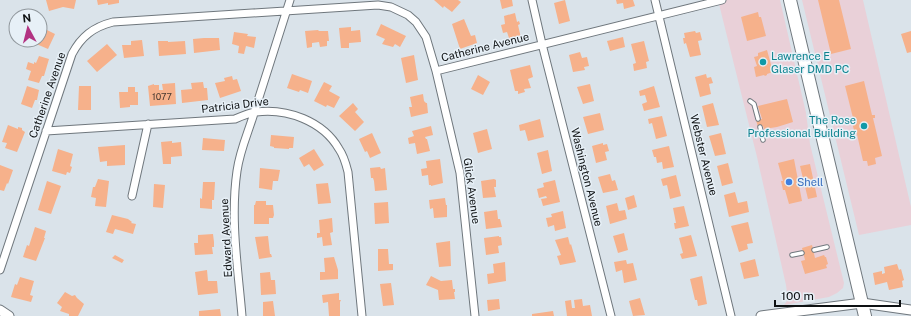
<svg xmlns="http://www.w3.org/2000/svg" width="911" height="316" viewBox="0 0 911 316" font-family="'Public Sans',sans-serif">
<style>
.commercial{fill:#e9d0d8}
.building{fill:#f6b18b}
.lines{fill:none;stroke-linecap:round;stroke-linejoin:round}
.service-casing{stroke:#6f777d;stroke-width:5.5}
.minor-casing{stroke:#6f777d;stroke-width:9}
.tertiary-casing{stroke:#6f777d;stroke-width:11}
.primary-casing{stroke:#6f777d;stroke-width:14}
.service{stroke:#fff;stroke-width:3.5}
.minor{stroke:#fff;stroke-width:7}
.tertiary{stroke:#fff;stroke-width:9}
.primary{stroke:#fff;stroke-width:12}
.culture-dot{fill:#0f9aa8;stroke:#e7f0f7;stroke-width:1.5}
.shop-dot{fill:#3f7fe0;stroke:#e7f0f7;stroke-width:1.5}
.labels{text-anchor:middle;stroke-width:3;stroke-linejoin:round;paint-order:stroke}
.number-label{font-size:9px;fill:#483931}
.street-label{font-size:11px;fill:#0e1113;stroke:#e7f0f7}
.culture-label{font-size:11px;fill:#0d838f;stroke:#e7f0f7;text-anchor:start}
.shop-label{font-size:11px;fill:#366cbe;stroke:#e7f0f7;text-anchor:start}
</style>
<rect width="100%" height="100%" fill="#dae3ea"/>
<path class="commercial" d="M718 0H780L806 113 810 144 844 283 843 288 837 293 829 297 784 305 788 300 786 285 757 157Z
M802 0H863L911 207V225L859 235Z"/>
<path class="building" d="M46 0H76L74 9 63 7 49 11Z
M97 0H119V3L108 5V3L98 5Z
M434 0H458L461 2 452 12 444 6 443 8Z
M500 0H512L513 6 502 9Z
M565 0 570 21 559 24 554 3Z
M616 0H633L635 6 624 9 623 3 617 4Z
M818 0H839L851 49 831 54Z
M758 12 759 17H761L766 36 747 41 741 17Z
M515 13 517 22 519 21 520 24 518 25 521 38 510 41 507 32 503 33 501 25 505 24 504 16Z
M464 19 471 36 475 35 477 43 460 49 452 24Z
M381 24 406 36 400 47 395 44 393 47 382 44 385 39 376 35Z
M41 27 55 34 48 49 34 43 35 40H40Z
M351 27V31L360 30 361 42 349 43V48H341L339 28Z
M318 30 319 31H328L329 41H327V46L320 47 319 42 312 43V47L307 48 305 31Z
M695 31 696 33 700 32 702 40 698 41 701 55 690 57 686 43 684 44 683 38H685L684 33Z
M911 31V52L907 53 901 34Z
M234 32 248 34 247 36 256 37 254 48 246 46 244 54 238 53 239 46 232 44Z
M623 37 625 47 610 51 607 41Z
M204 38H219L220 50 194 53 193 39Z
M142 40 144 56 124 58 122 45H131V41Z
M158 41H168V42L185 41 186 54 159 56Z
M644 41 649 61 646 62 647 68 634 71 633 64 636 63 631 44Z
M107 44 117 55 97 72 87 61Z
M767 50 773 72 767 74V75L765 76 764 75 756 77 754 67 757 66 754 57 758 56V53Z
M580 52 582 58 587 57 589 66 584 67 585 70 573 72 569 55Z
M414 55 418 80 406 83 401 58Z
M39 56 49 59 44 76H42L39 83 28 80 31 71 26 69 28 62 34 64V62L36 63Z
M530 65 533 77 528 79 531 88 524 89 525 92 518 94V91H515L510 70Z
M292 74 312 81 308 93 300 90 299 92 287 88Z
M706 74 707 78 711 77 713 83 709 84 711 94 700 97 695 77Z
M478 75 490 82 483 95 471 89Z
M232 76 233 80 237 79 241 91 220 98 215 83 225 81 224 78Z
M864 81 872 115H875V118H873L882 156 875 158 876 164 868 166 867 161H863L856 130H854L851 119 853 118 845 86Z
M203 82 204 88H207L208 100 182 103 181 90 192 89 191 83Z
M324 82 332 86 329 91 340 97 334 108 327 105 326 107 314 101Z
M175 83 176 104 150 106 148 86 154 84V85H159V90H163L162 84Z
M590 84 594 101 583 104 577 87Z
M27 86 39 90 37 100H35L32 108 21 104Z
M79 86H91V110H78Z
M654 86 660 107 644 111 642 104 647 102 645 95 640 96 639 91Z
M128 87H135V92H138V105H130V107L120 108 119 92H128Z
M423 94 424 101 426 103H427L428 113 411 117 409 107H412L410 97Z
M787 99 793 122 777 127 764 129 763 126 758 127 756 120 762 119 758 106Z
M353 103 358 109 355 112 364 122 355 131 339 116Z
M713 103 719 125 707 127 702 106Z
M600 113 604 130 588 134 583 117Z
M662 116 667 136 656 139 652 123 649 124 648 119Z
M540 119 544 137 528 141 525 130 520 131 519 125Z
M8 125 18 129V127L22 128V130L25 132 17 152 5 148 7 143 2 142Z
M431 126 433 135 425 137 426 139H427L430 151 417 154 415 143 409 144 408 138 414 136 412 131Z
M487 129 492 149 478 153 473 133Z
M372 133 381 153 370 158 367 151 365 152 359 139Z
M721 133 726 154 715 156 709 136Z
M271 135 294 137 293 148H289V149L274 148V147L270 146Z
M203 138 225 140 224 151 202 150Z
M172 141V143L181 142 182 156 171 157V164H163L161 142Z
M603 143V145L607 144 609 151 605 152 607 160 596 163 592 146Z
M125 145V165L107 166V161L100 162 98 147Z
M669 146 674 167 663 169 662 162 657 163 656 157H654L652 150Z
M58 149 73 154 70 166 72 167 70 173 67 172 66 175 52 171Z
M314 149 324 165 314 171 309 164 304 167 299 158Z
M548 150 552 171 542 174 537 153Z
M440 159 443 183 431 186V185H429L428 175 422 176 421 169 427 168 426 161Z
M794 159 802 201 789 204 785 190H783L781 181H783L778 163Z
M728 163 733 183 722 186 717 166Z
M810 164 817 197 808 199 800 166Z
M0 165 13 170 8 184 7 183 4 191 0 190Z
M380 167 381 169 385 168 387 190 375 191 374 181 373 178H371L370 168Z
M260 168 280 170 278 181H273L272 190 259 188Z
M610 174 612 181 615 180 618 190 603 193 598 177Z
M676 175 681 196 670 199 667 185 663 186 661 179Z
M98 179 109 181 106 207 95 206 96 198 91 197 93 187H95Z
M494 179 496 180V187H494L496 197 483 198 481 181Z
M555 180 560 202 543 206 541 199 547 198 546 196 539 198 537 189 544 187 543 183Z
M47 181 61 186 51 214 38 210Z
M203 182H215L214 200H212V209L200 208V198L202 199Z
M328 183 331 203 318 204 316 184Z
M154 184 165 185 163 208 153 207Z
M735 192 738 203 747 201 749 212 729 217 724 195Z
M634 195 637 207 628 210 625 198Z
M445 198 446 205H447V217L434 218 433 208 430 209 429 200Z
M256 201H266V205H273L274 215 273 218H269V224H254V205H255Z
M388 202 389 223 375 224 374 203Z
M617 203 619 211 625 210 627 219 610 224 606 206Z
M684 206 689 226 675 229 674 223H676L673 208Z
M497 210 498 219H500L502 227 486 229 484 212Z
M563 211 566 228 555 231 554 225 548 227 546 218 552 217 551 214Z
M112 215 128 219 132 222 131 223 136 224 133 234 115 229 113 234 106 232Z
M332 218 333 232 330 233 332 245 323 246 322 237 317 238V233H320L319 220Z
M748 222 753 243 747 244 748 249 739 252 731 226Z
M35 227 46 231 44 238H45L36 261 23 257 27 245 29 246Z
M624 233 628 250 618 253 613 236Z
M213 234 214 242V247H212L213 254 195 255 194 243H198V235Z
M691 235 697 256 682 259 680 254 683 253 679 238Z
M268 236 270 254H271L272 257 259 259 255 237Z
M499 236V237H501L502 245 498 246 499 253 486 255 484 238Z
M568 237 570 245 571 244 576 262 560 265 557 256 561 255 555 240Z
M450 241 451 266 439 267 436 243Z
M812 245 815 258 824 255 825 257H826L828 264 826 265 827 268 805 274 801 261 805 260 802 248Z
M378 249H388L389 264H393V270L378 271Z
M115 255 124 260 122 263 112 258Z
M334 257 338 270V279L320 280V272H325L324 258Z
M755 259 759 276 744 279 740 263Z
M626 260 627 264 633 263 637 280 624 283 622 270 616 272 614 262Z
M505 262 506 281 488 284 487 274 494 273 493 264Z
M897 264 899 270 901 269 904 280 902 281 903 287 889 290 887 282 875 285 873 273 882 271V274L885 273 884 267Z
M207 270 208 281H217L218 293 198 295 195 272Z
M270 272 271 280H275L276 294 261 295 260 273Z
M431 276 441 281 452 280 453 289H455V292H454L455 299 439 300 438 290 426 285Z
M702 276 707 304 698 306 697 300H695L690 279Z
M20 277 34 281 30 295 33 296 31 302 11 297 15 284 17 285Z
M391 283 394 305 383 306 380 284Z
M65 292 72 296 75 295 77 298 84 304 78 316H69V314L60 311 62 307 57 303Z
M339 293V300H341L340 302V316H329L328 302 323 303 322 295Z
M640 298 645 315 633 316 629 301Z
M499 299 500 309 488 311 487 300Z
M582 299 583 306 590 305 592 316H567L565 301 571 300 572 308H575L574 300Z
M273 301 275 316H263V302Z
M220 309 221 316H199V311Z
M553 311 554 316H532V314Z"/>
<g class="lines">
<defs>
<path id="service" d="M750 101 754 104 758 119
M760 127 763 140
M814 250 827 247
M792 255 802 253"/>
<path id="minor" d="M532 0 542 44 611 316
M655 0 731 316
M436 71 722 0
M46 131 235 119C242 116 249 113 256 112 287 108 323 121 339 149 344 156 346 164 348 172L362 316
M132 196 148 124
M0 270 72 54C81 37 93 27 113 22L378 5 391 7 408 15 416 22 426 37 436 71 460 173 475 316
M242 316C238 268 230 219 237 171 240 149 249 131 255 110 267 73 278 37 290 0"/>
<path id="tertiary" d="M0 310 9 316
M761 316 862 303 911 310"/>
<path id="primary" d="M790 0 865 316"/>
</defs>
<use href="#service" class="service-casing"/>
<use href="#minor" class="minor-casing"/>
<use href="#tertiary" class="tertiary-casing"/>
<use href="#primary" class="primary-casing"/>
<use href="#service" class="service"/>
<use href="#minor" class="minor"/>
<use href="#tertiary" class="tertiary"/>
<use href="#primary" class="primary"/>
</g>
<g class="culture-dot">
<circle cx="763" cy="62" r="4"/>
<circle cx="864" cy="126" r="4"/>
</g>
<circle class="shop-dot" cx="789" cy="182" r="4"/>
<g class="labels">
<g class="number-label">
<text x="162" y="100">1077</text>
</g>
<g class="street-label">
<text transform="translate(485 47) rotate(-14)" y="4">Catherine Avenue</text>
<text transform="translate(47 95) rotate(-71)" y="4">Catherine Avenue</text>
<text transform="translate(235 105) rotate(-7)" y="4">Patricia Drive</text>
<text transform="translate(704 155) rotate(76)" y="4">Webster Avenue</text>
<text transform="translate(587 177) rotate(76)" y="4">Washington Avenue</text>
<text transform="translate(472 191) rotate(82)" y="4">Glick Avenue</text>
<text transform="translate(226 238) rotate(-93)" y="4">Edward Avenue</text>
</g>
<g class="culture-label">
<text x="771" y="60">Lawrence E<tspan x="771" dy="13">Glaser DMD PC</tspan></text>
<text x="856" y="124" text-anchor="end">The Rose<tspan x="856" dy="13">Professional Building</tspan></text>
</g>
<g class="shop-label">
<text x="797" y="186">Shell</text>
</g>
</g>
<g transform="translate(28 28) rotate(353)"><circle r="19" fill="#e7f0f7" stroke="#90979c"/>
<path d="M0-3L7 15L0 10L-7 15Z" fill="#b23382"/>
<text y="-6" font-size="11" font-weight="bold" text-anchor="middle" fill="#0e1113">N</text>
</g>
<path d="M775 300v6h125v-6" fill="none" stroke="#0e1113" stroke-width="2"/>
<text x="781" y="300" font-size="12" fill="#0e1113" stroke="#e7f0f7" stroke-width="3" paint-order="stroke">100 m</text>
</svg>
